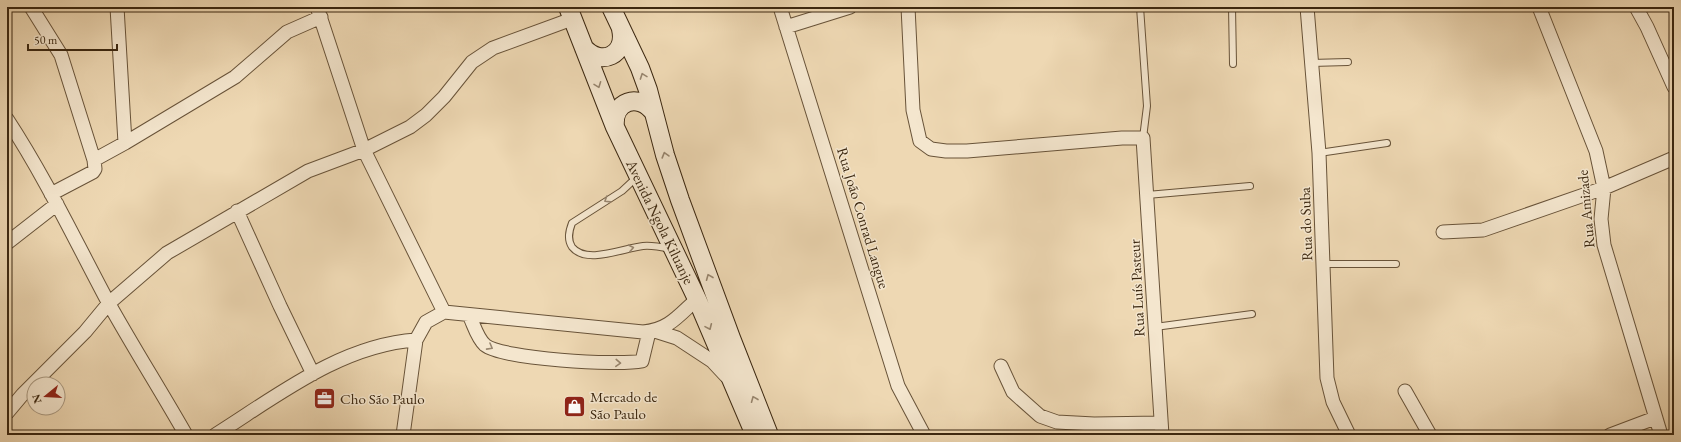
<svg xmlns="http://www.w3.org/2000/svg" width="1681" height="442" viewBox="0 0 1681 442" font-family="'EB Garamond',serif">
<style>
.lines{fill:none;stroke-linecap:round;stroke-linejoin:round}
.lane-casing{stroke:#685339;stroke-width:8}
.street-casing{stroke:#685339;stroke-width:15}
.secondary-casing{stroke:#3b2710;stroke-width:20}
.lane{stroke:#f4e6ce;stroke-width:6}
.street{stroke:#f4e6ce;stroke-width:13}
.secondary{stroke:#f4e6ce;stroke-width:18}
.oneway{stroke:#98866f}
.labels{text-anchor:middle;stroke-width:3;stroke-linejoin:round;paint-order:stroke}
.street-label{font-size:15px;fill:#3b2710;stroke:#f4e6ce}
.poi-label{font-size:15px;fill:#3b2710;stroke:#f4e6ce;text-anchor:start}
</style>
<rect width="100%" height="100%" fill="#eed8b3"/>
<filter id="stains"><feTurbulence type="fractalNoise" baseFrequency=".005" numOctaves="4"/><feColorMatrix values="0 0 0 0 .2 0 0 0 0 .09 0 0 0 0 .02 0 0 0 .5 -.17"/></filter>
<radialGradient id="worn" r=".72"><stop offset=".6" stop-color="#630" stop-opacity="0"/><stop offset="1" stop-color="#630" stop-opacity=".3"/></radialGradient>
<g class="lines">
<defs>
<path id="lane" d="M1140 7 1147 106 1143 138
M1232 7 1233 64
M1311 63 1348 62
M1319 153 1387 143
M637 177 622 191 572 223C569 231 567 239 572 247 586 265 624 248 643 246 652 245 661 247 670 249
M1147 195 1250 186
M1323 264H1396
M1155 327 1252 314"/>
<path id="street" d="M31 7 61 55 94 160 125 143 235 77 287 32 321 17
M117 7 125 143
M317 7 364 150 444 312
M780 7 898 386 924 435
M908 7 913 110 920 141 931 149 946 151H967L1122 138H1143L1162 435
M1307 7 1319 153 1327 378 1333 402 1349 435
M1539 7 1596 151 1604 188 1601 219 1604 245 1661 435
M1636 7 1647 27 1674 87
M786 27 850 7
M7 119C45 177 75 240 108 302 133 347 161 391 186 435
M51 194 93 172 95 169 94 160
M237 211 280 306 313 374
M1443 232 1483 230 1604 188 1674 158
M7 243 57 204
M469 315C474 325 477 338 485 345 502 359 618 366 642 361L649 332
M655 331 677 338 712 361 726 376
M1001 366 1013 392 1040 416 1057 422 1094 424 1160 423
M1405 391 1430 435
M7 413 23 394 85 332 109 303 167 253 308 171 364 150 410 127 426 115 444 97 472 62 493 48 572 19
M215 435C277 396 341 345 416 340
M403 435 416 340 426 322 444 312 643 332C669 330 679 315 697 299
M1610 435 1655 418"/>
<path id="secondary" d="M568 7 615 127 697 299 755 435
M611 7 640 68 648 90 665 155 680 200 731 338 769 435
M584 48C601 67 627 55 621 29
M615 127C612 101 639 92 654 113"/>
</defs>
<use href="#lane" class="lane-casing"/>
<use href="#street" class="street-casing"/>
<use href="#secondary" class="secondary-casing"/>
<use href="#lane" class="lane"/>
<use href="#street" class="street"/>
<use href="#secondary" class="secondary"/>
</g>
<defs><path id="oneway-chevron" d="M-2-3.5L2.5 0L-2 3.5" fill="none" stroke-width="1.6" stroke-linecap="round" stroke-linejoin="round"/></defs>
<g class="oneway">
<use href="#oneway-chevron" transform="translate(643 76) rotate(-110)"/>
<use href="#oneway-chevron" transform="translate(598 85) rotate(69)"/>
<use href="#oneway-chevron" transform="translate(665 155) rotate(-106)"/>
<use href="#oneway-chevron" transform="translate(607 200) rotate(148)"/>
<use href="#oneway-chevron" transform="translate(631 248) rotate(-12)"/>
<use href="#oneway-chevron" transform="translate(709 277) rotate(-112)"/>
<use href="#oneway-chevron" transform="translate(709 327) rotate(66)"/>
<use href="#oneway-chevron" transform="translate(490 347) rotate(29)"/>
<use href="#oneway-chevron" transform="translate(618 363) rotate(3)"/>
<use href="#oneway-chevron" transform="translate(754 399) rotate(-112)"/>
</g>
<defs>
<symbol id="office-square" viewBox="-11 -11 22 22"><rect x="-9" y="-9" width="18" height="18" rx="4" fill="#8f2418" stroke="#f4e6ce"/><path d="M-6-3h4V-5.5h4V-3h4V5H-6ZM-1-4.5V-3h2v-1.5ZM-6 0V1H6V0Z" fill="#fff"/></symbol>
<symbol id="shop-square" viewBox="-11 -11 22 22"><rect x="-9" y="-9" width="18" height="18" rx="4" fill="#8f2418" stroke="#f4e6ce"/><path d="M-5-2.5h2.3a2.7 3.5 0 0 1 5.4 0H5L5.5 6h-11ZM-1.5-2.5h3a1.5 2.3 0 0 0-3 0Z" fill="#fff"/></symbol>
</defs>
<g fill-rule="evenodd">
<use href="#office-square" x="312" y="386" width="25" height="25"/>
<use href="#shop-square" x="562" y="394" width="25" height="25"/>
</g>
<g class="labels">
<g class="street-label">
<text transform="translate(1586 209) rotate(-95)" y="5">Rua Amizade</text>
<text transform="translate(863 218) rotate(73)" y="5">Rua João Conrad Langue</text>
<text transform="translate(660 222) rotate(64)" y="5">Avenida Ngola Kiluanje</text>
<text transform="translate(1306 224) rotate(-92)" y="5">Rua do Suba</text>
<text transform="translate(1137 288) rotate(-93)" y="5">Rua Luís Pasteur</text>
</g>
<g class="poi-label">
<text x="590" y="402">Mercado de<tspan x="590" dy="17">São Paulo</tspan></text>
<text x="340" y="404">Cho São Paulo</text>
</g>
</g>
<rect width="1681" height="442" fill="none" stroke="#eed8b3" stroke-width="24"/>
<rect x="8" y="8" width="1665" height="426" fill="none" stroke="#3b2710" stroke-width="2"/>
<rect x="12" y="12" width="1657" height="418" fill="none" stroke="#3b2710"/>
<g transform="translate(46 396) rotate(252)"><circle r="19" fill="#f4e6ce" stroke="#aa9a82"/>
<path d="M0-3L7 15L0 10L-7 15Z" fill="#8f2418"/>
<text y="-6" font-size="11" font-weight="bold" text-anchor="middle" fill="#3b2710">N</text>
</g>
<path d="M28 44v6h89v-6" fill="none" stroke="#3b2710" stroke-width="2"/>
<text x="34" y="44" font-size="12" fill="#3b2710" stroke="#f4e6ce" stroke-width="3" paint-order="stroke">50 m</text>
<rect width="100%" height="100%" filter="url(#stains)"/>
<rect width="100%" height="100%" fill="url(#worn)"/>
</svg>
